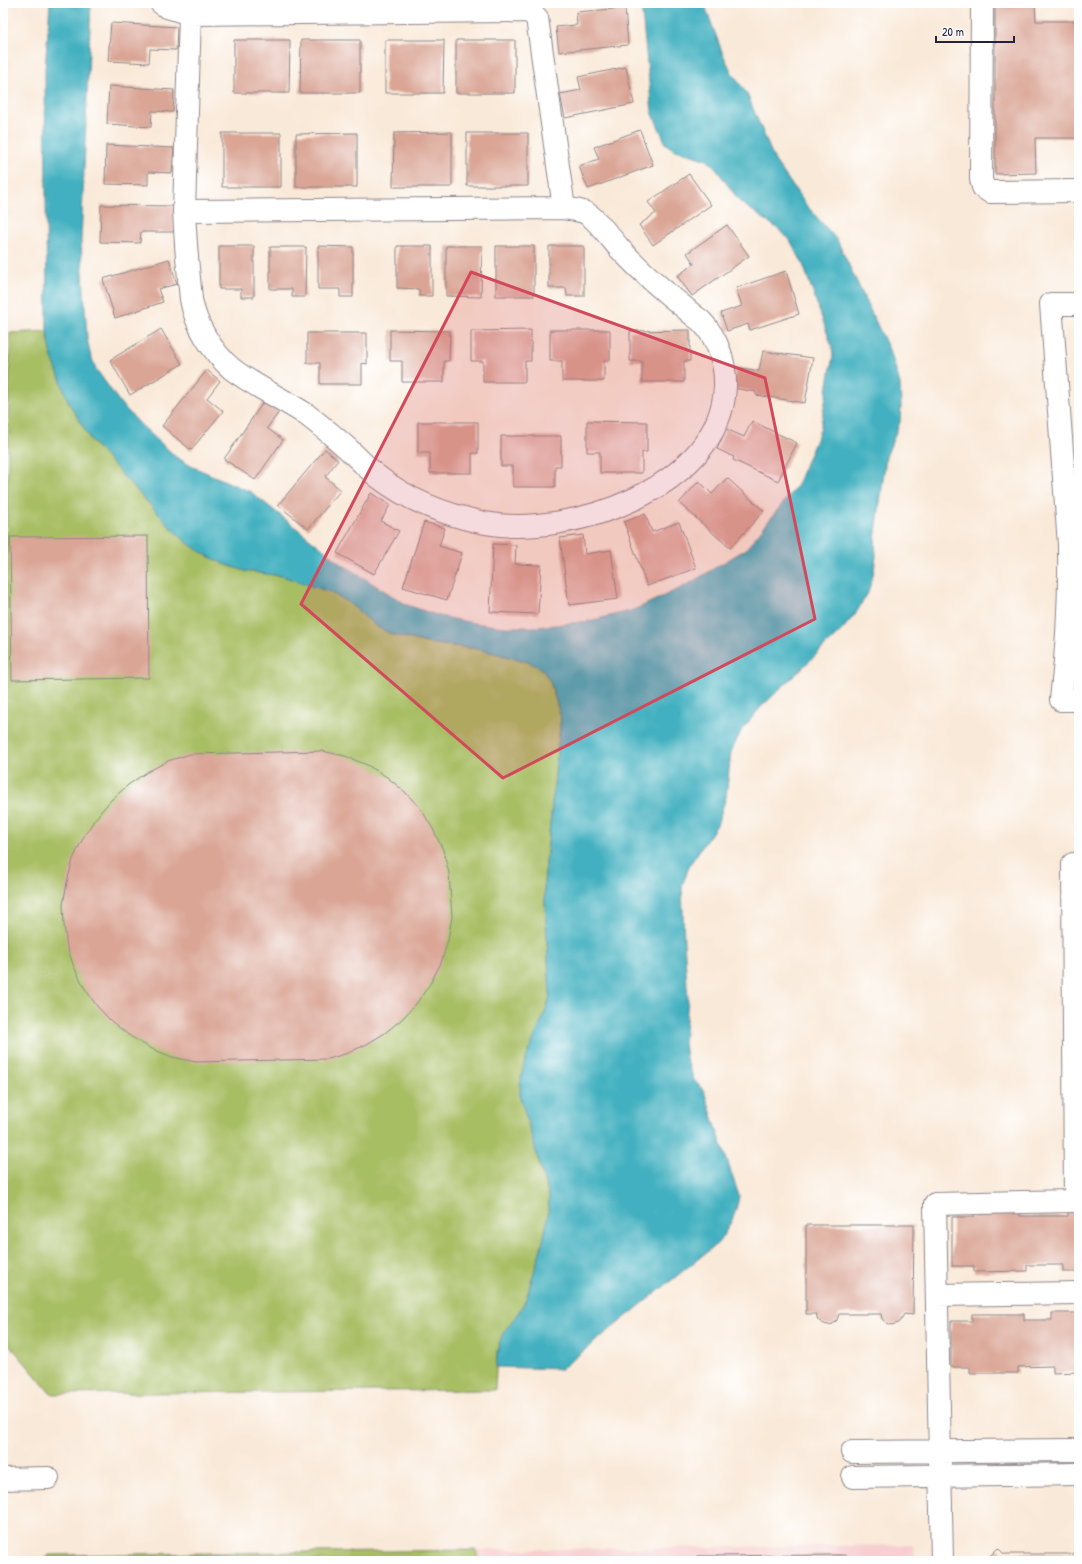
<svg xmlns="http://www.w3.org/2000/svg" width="1082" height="1564" viewBox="0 0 1082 1564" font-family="'Patrick Hand',sans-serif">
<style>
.built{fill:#f7cfd0}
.green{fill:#a8be63;stroke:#65704f}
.water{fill:#43b0c0;stroke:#32697e}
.building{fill:#daa595}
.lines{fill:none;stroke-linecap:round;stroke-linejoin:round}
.minor-casing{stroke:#8e868a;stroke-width:24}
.minor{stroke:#fff;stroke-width:22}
.marked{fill:#d1495b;fill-opacity:0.2;stroke:#d1495b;stroke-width:3;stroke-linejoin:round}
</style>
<rect width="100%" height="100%" fill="#fff"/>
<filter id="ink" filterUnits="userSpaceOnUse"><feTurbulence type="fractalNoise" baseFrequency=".025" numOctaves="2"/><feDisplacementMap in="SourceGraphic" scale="8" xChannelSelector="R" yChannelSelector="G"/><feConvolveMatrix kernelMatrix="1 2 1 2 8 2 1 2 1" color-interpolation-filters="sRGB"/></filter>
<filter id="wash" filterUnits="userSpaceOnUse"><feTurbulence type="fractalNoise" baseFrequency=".012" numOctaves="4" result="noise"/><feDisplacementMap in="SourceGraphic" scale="16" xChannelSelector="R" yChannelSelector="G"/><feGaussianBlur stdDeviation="0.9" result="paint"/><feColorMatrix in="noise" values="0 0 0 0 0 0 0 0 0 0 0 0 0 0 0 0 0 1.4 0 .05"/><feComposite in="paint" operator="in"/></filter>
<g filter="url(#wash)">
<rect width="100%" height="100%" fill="#f9e9d8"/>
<path class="built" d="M914 1545 915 1561H477V1550Z"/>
<path class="green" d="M47 331 52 357 69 403 92 442 176 533 204 554 224 564 245 571 282 576 330 592 349 603 391 634 427 643 479 649 529 662 542 669 550 681 561 717 544 883 550 996 520 1096 549 1197 547 1228 526 1299 497 1351 495 1390 51 1394 3 1337V722L10 333Z
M477 1550V1561H42L49 1555Z"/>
<path class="water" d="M50 3H91L81 241 87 338 90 353 96 369 121 404 141 425 176 457 191 466 251 492 343 565 407 605 439 616 473 623 506 627H538L589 621 634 610 687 585 746 549 796 487 820 430 833 356 832 347 803 264 790 240 777 228 740 202 714 166 707 160 673 149 666 144 652 112 641 3H704L722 52 732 73 747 94 775 161 807 206 837 240 892 356 900 384 901 407 900 422 886 457 875 540 876 556 874 571 868 593 856 613 842 630 760 708 741 731 731 752 726 797 717 825 690 864 682 886 684 942 688 999 684 1043 686 1058 694 1080 704 1091 739 1196C736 1216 729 1227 718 1243L561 1369 496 1367C497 1357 497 1346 502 1336 509 1323 520 1313 526 1299 535 1266 549 1232 549 1197L520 1096C518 1060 542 1029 550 996L544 883 561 717 550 681 542 669 529 662 479 649 427 643 391 634 377 627 349 603 330 592 282 576 245 571 224 564 204 554 189 544 176 533 92 442 69 403 52 357 47 331 45 70Z"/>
<g id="blocks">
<path class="building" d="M995 3H1035L1036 21H1079V138H1035L1036 173 995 174Z
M625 8 628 45 559 52 556 27 577 25 576 12Z
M111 23 177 27 176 50 150 49 149 63 108 61Z
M234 40H290L289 93H234Z
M301 40H360V93H300Z
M385 40H444L443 93H385Z
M456 40H515V93H456Z
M626 67 634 104 565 118 560 94 581 90 578 77Z
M109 86 174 90 173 112 152 111 151 127 107 124Z
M640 130 653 165 588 189 579 166 599 159 594 147Z
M452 132V187H393L394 133Z
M222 133H281V187H222Z
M357 133V187H296V134Z
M467 133H528V186H467Z
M106 145 174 148 172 173 148 172V185L105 184Z
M689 174 711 205 653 245 639 225 656 213 648 202Z
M101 205 174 206V232H141L140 243 100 242Z
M727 225 749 256 692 296 677 276 694 264 687 253Z
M219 246H254V297H241V289H219Z
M318 246 353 247V297H340V289H318Z
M397 246H432V296H419V289L397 288Z
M446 246H482L481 297 446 296Z
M496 246H534V296H496Z
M549 246H584V296H567L566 288H549Z
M270 247H306L305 297H292V289H270Z
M169 259 177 284 158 289 163 302 115 318 103 279Z
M786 271 799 314 750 330 748 324 727 331 721 313 742 306 736 288Z
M161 329 182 364 130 395 110 360Z
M390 330 450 331 449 361H444V382H402V361H390Z
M531 330V361H525V382H483V361H471V331Z
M550 330H610V360L604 361V381H562V361H550Z
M690 330V361H684V382H642V361H630V331Z
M307 333H367V364L362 363V384H320V363H307Z
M763 351 813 358 805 403 756 395V392L733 388 736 367 759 371Z
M207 370 220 381 207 398 223 411 191 450 162 426Z
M264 401 279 412 267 428 283 440 255 480 224 459Z
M587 421 647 422V452H642V473H600V452H587Z
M752 421 797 443 778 481 733 460 734 457 717 449 726 429 744 437Z
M418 422H478V453H472V473H430V453H418Z
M501 436H561V466H555V487H513V466H501Z
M325 449 338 460 325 477 341 490 308 529 278 505Z
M727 478 764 511 730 548 679 503 699 481 712 494Z
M371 493 390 505 381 521 399 531 374 574 337 553Z
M645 514 652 532 679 522 696 568 647 586 624 522Z
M424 522 445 528 439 546 462 553 447 600 403 587Z
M583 535 585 554 611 550 618 599 569 605 560 538Z
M148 536 149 678 12 680 10 537Z
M493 544 516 545 515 564 541 565 538 614 490 612Z
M322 751 345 756 367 765 387 777 405 792 421 809 433 829 443 850 449 873 452 917 448 940 441 963 430 984 416 1004 402 1019 385 1033 367 1044 348 1053 328 1059 196 1062 172 1057 150 1048 130 1036 111 1021 96 1005 84 987 74 967 67 947 64 925 63 905 67 882 73 859 83 838 95 819 110 801 128 785 147 772 168 761 190 754Z
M974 1210H1020V1216H1068V1210H1079V1272H1063V1265H1027V1271L974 1272V1266H952V1217H974Z
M806 1225H914L913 1315 904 1314 899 1323 891 1325 886 1323 882 1319 881 1314H839L837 1320 833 1324 827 1325 822 1323 818 1320 816 1314H806Z
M1052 1313H1079V1372L1053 1373V1366L1018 1367V1373H970V1367H951V1321H972V1314H1024V1320H1052Z
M998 1548 1004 1554H1079V1561H985Z
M845 1555V1561H698V1556Z"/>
</g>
</g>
<g filter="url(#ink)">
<use href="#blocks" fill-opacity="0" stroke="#8e868a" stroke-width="1"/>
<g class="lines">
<defs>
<path id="minor" d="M161 3 167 7 190 14 529 11 537 18 564 208
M982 3 981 179 983 187 990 192 1079 191
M184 211 564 208C572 210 583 210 589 215 598 221 612 240 620 249 640 270 662 290 685 308 690 313 696 317 701 321 718 338 726 364 725 387 720 488 569 539 485 523 445 515 409 501 377 476 366 467 357 457 347 448 334 436 320 425 307 415 283 399 254 386 232 369 212 352 195 324 191 299 190 288 189 278 188 268 186 249 185 230 184 211L190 14
M1079 304H1051L1069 545C1070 597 1067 649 1061 700H1079
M937 1295 1079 1293
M852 1452 1079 1450
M853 1477 1079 1474
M3 1479 48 1478
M942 1561 935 1204 1075 1201 1073 864"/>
</defs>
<use href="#minor" class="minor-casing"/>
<use href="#minor" class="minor"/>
</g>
</g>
<path class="marked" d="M471 272 765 378 815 619 503 778 301 604Z"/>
<rect width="1082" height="1564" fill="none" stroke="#fff" stroke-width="16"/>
<path d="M936 36v6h78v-6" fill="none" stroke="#22223b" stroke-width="2"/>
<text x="942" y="36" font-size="12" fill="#22223b" stroke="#ffffff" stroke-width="3" paint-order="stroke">20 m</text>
</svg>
